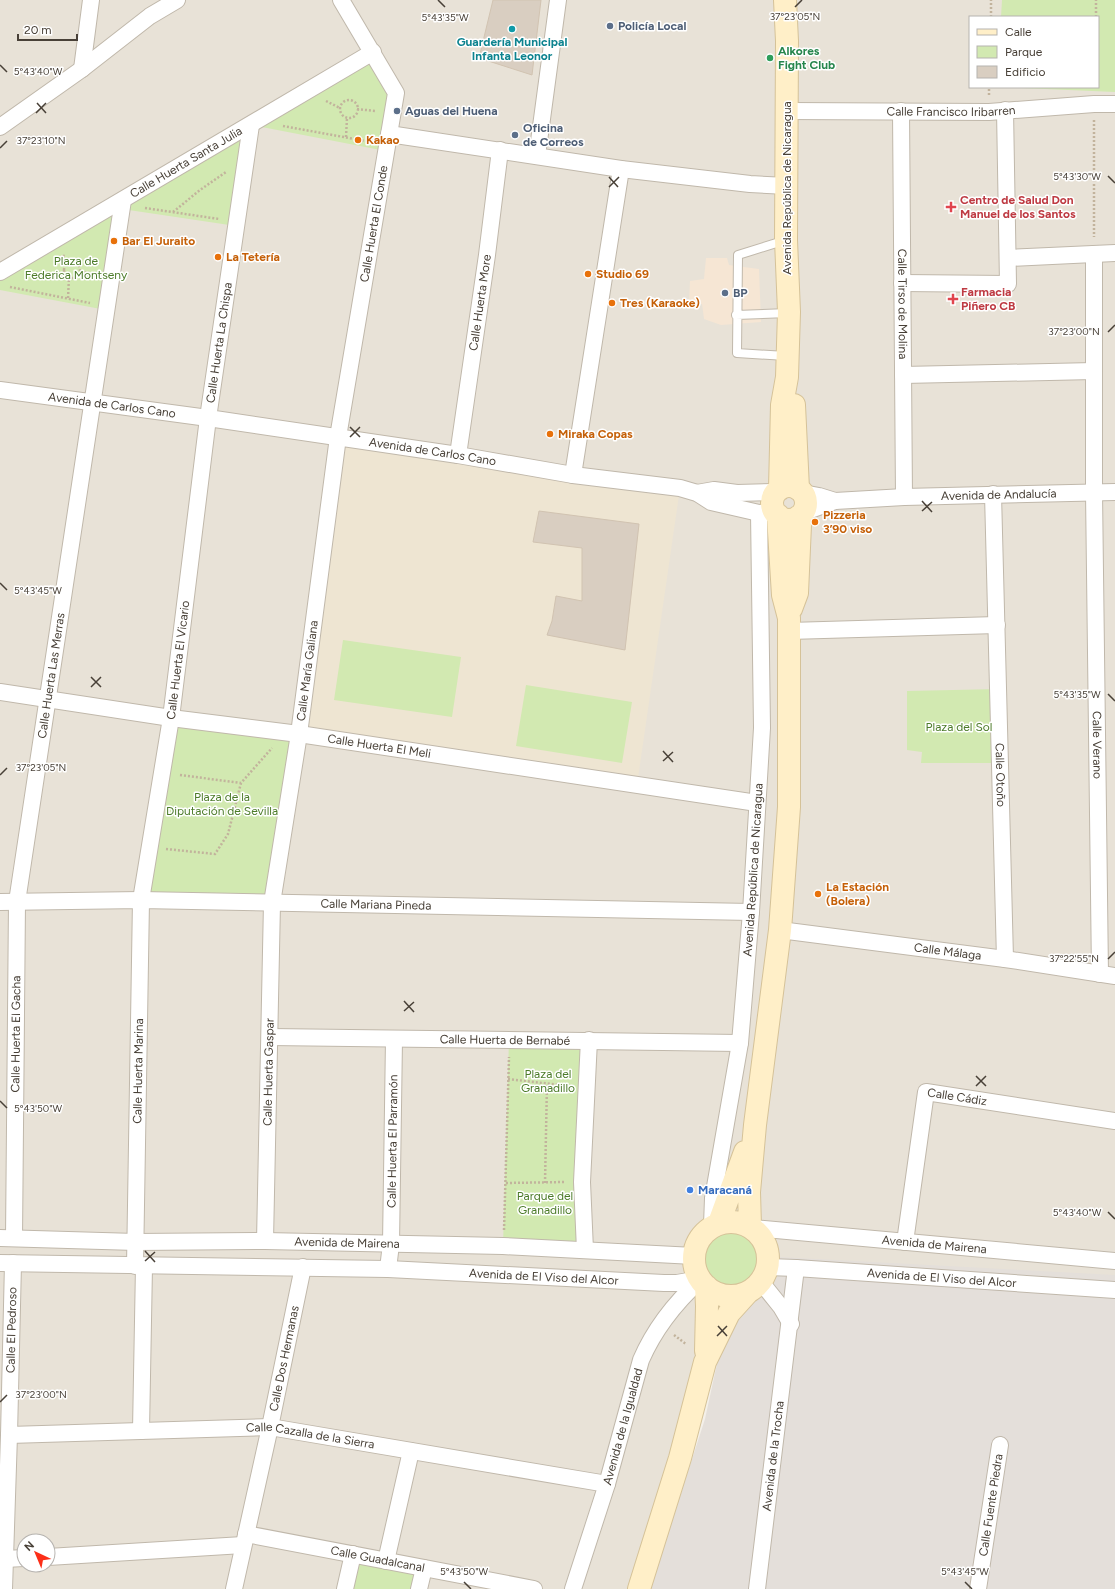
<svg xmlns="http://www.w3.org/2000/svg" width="1115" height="1589" viewBox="0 0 1115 1589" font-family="Figtree,sans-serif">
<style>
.residential{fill:#e8e2d7;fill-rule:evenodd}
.commercial{fill:#f6e6d4}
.industrial{fill:#e4dfda}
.education{fill:#eee5d2}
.green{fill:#d2e9b1}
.building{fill:#d9cec1;stroke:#d1c3b1}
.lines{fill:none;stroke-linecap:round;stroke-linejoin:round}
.lane-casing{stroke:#c0b8ab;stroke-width:10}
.street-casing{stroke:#c0b8ab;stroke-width:18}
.secondary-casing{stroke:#d5c298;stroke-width:24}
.path{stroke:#c2b39c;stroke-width:2.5;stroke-dasharray:2 2;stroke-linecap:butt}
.lane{stroke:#fff;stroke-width:8}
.street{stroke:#fff;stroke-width:16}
.secondary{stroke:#ffefc8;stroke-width:22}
.ticks{fill:none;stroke:#484037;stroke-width:1.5}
.service-dot{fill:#5c6f8a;stroke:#fff;stroke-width:1.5}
.culture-dot{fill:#0f9aa8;stroke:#fff;stroke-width:1.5}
.leisure-dot{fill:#2e9e5b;stroke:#fff;stroke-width:1.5}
.food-dot{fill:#e8710a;stroke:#fff;stroke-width:1.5}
.health-dot{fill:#e0444e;stroke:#fff;stroke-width:1.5}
.shop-dot{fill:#3f7fe0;stroke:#fff;stroke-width:1.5}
.labels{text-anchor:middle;stroke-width:3;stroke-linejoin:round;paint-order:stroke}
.service-label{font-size:12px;font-weight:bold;fill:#4e5e75;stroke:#fff;text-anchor:start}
.culture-label{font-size:12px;font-weight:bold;fill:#0d838f;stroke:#fff}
.leisure-label{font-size:12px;font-weight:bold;fill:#27864d;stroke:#fff;text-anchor:start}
.street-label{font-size:12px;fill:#484037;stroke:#fff}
.food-label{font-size:12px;font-weight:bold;fill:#c56008;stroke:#fff;text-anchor:start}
.health-label{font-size:12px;font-weight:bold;fill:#be3a42;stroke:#fff;text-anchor:start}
.park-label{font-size:12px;fill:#4c7b29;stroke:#fff}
.shop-label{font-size:12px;font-weight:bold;fill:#366cbe;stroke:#fff;text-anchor:start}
.ticks-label{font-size:10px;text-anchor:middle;fill:#484037;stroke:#fff;stroke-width:3;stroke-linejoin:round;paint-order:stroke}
</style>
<rect width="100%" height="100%" fill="#f4f0e9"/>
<path class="residential" d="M0 0H1115V1276L718 1262 670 1458 630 1589H0ZM970 17H1098V87H970ZM24 1541H48V1565H24Z"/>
<path class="commercial" d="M706 258H727L729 265 759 269 761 322 721 325 704 319 702 304 689 305 690 281 704 279Z"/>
<path class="industrial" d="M779 1257 1115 1275V1589H650L705 1419 718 1359 758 1259Z"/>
<path class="education" d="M338 437 680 488 637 785 299 734Z"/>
<path class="green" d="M1002 0H1115V92L1000 87H1098V17H1001Z
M373 52 396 93 386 151 251 125 236 226 122 209 106 310 0 290V272Z
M343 640 461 657 452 717 334 700Z
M526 685 632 702 622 763 516 746Z
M999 689 1000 763H921L922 752 907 750V691Z
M171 718 299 734 272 903 141 900Z
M509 1039 589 1040 585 1250 503 1246Z
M700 1258a31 31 0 1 1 62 0a31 31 0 1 1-62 0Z
M357 1562 417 1574 413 1589H351Z"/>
<path class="building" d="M493 0H541L532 75 479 58Z
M539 511 639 524 625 650 547 635 552 621 556 596 582 601V548L533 542Z"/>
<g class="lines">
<defs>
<path id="lane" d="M786 240 738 255 737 353 786 356
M736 315 788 313"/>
<g id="street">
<path d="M82 69 91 0"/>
<path id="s1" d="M787 111 989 112 1094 104H1115"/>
<path id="s2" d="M901 111 904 497"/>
<path d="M0 127 82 69 150 16 177 0"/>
<path d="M389 134 621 169 750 184 787 186"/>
<path d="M537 156 558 0"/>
<path id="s3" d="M1094 254V492L1100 974"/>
<path d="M1008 258 1115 253"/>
<path id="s4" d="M0 272 373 52"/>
<path d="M902 283 1008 284 1005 110"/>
<path d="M903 375 1094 371"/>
<path id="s5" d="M0 390 208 418 458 455 573 475 680 488 697 493 711 502 759 513 775 512"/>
<path id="s6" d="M458 455 487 255 500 150"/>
<path d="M573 475 621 169"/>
<path d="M697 493 714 490 737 493 776 492"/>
<path d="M803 493 819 496 835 501"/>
<path id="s7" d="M993 494 1005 959"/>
<path id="s8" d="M802 513 835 501 904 497 1115 492"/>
<path d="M789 631 997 625"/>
<path id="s9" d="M0 692 171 718 299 734 757 803"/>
<path id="s10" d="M0 902 141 900 751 912"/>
<path id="s11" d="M780 930 1005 959 1115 976"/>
<path id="s12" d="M270 1037 740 1043"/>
<path id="s13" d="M712 1225 713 1198 740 1043 751 912 762 728 759 513"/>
<path id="s14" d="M753 1228 1115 1261"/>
<path id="s15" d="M0 1238 136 1242 265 1241 503 1246 694 1256"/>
<path id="s16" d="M14 1238 17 902 123 200"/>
<path id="s17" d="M265 1241 272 903 299 734 338 437 396 93 341 0"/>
<path id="s18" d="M905 1242 926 1092 1115 1121"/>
<path d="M585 1250 582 1182 589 1040"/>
<path id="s19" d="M0 1263 388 1269 664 1283H677L700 1279"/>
<path id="s20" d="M135 1266 141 900 171 718 208 418 251 125"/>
<path id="s21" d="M768 1267 796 1268 1115 1290"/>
<path id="s22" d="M388 1269 391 1244 394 1039"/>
<path d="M761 1282 781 1307 791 1324"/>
<path d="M141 1431 144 1266"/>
<path id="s23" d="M9 1435 270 1427 607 1484"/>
<path id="s24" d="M246 1534 534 1589"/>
<path d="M48 1557 243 1545"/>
<path d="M5 1559 24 1558"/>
<path d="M386 1561 411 1451"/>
<path id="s25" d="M4 1589 9 1435 13 1263"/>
<path id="s26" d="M234 1589 270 1427 303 1267"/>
<path d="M345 1589 353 1554"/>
<path d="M419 1589 424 1568"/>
<path id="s27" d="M573 1589 607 1484 641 1360C654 1330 676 1302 700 1280"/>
<path id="s28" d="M757 1589 796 1268"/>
<path id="s29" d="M978 1589 1000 1445"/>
</g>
<path id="secondary" d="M794 405 798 489
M772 503a17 17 0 1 1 34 0a17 17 0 1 1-34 0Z
M780 489 782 405 787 377 789 312 786 240 787 41 785 0
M791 609 797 593 800 525 798 517
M694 1259a37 37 0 1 1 74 0a37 37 0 1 1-74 0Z
M719 1223 745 1152
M750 1226 749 1192 755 1125 780 930 789 807V618L783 595 778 515
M706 1351 707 1306 706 1286
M639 1589 680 1458 705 1362 729 1313 748 1292"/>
</defs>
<use href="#lane" class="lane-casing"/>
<use href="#street" class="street-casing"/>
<use href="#secondary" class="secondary-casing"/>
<path class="path" d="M991 17V0
M1096 17V0
M989 95V87
M340 109a9 9 0 1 1 18 0a9 9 0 1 1-18 0Z
M326 101 340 108
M357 109 375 111
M1094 120V237
M283 126 371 142
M346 137 347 118
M145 208 219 219
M173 212 200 190 226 172
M63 255 68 263
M64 270a8 8 0 1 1 16 0a8 8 0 1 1-16 0Z
M80 272 94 274
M10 287 90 303
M68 298 69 277
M180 775 241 783 272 748
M166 849 215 854 228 834 241 783
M508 1079 569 1086
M506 1183 565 1182
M545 1183 547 1083
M504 1230 509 1057
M674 1335 686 1344"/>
<use href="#lane" class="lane"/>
<use href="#street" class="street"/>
<use href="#secondary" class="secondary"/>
</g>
<path class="ticks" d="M438 0 445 7M795 7 802 0M0 65 7 72M37 103 46 113M36 113 46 103M0 148 7 141M1108 176 1115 183M609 177 618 187M609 187 619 177M1108 332 1115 325M350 427 360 437M350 437 360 427M922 501 932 512M922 511 932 502M0 583 7 590M91 677 101 687M91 687 101 677M1108 694 1115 701M663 751 673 762M663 761 673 752M0 775 7 768M1108 959 1115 952M404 1001 414 1012M404 1011 414 1002M976 1076 986 1086M976 1086 986 1076M0 1101 7 1108M1108 1212 1115 1219M145 1251 155 1262M145 1261 155 1252M718 1326 727 1336M717 1336 727 1326M0 1402 7 1395M464 1582 471 1589M965 1582 972 1589"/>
<g class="service-dot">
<circle cx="610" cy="26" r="4"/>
<circle cx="397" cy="111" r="4"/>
<circle cx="515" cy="135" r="4"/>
<circle cx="725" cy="293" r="4"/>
</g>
<circle class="culture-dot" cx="512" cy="29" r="4"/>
<circle class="leisure-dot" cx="770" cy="58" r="4"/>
<g class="food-dot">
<circle cx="358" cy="140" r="4"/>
<circle cx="114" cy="241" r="4"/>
<circle cx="218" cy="257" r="4"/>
<circle cx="588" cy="274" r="4"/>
<circle cx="612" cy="303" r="4"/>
<circle cx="550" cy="434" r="4"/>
<circle cx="815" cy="522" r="4"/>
<circle cx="818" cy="894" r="4"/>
</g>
<g class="health-dot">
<path d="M949 201h4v4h4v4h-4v4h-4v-4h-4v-4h4z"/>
<path d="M951 293h4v4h4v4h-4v4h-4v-4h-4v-4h4z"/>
</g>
<circle class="shop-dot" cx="690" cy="1190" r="4"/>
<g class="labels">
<g class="service-label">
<text x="618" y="30">Policía Local</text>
<text x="405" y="115">Aguas del Huena</text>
<text x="523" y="132">Oficina<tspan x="523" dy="14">de Correos</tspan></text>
<text x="733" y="297">BP</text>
</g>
<g class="culture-label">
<text x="512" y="46">Guardería Municipal<tspan x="512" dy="14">Infanta Leonor</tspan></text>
</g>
<g class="leisure-label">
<text x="778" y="55">Alkores<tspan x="778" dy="14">Fight Club</tspan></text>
</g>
<g class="street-label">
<text dy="4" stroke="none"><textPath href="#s1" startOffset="164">Calle Francisco Iribarren</textPath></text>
<text dy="4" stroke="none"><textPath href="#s4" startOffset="216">Calle Huerta Santa Julia</textPath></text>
<text transform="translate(787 188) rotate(-90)" y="4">Avenida República de Nicaragua</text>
<text dy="4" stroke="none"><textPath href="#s17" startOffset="1025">Calle Huerta El Conde</textPath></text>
<text dy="4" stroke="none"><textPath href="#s6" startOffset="154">Calle Huerta More</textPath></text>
<text dy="4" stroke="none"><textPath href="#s2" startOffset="193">Calle Tirso de Molina</textPath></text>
<text dy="4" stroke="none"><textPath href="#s20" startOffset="929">Calle Huerta La Chispa</textPath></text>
<text dy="4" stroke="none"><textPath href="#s5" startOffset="113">Avenida de Carlos Cano</textPath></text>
<text dy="4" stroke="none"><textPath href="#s5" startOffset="437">Avenida de Carlos Cano</textPath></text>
<text dy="4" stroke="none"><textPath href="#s8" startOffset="199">Avenida de Andalucía</textPath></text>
<text dy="4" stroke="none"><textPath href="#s20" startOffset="609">Calle Huerta El Vicario</textPath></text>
<text dy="4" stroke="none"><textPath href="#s17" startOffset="573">Calle María Galiana</textPath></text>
<text dy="4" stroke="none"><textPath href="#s16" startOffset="565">Calle Huerta Las Merras</textPath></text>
<text dy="4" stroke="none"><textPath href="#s3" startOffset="491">Calle Verano</textPath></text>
<text dy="4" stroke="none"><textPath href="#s9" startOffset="383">Calle Huerta El Meli</textPath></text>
<text dy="4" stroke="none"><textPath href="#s7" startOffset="281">Calle Otoño</textPath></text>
<text dy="4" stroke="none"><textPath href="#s13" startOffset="358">Avenida República de Nicaragua</textPath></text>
<text dy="4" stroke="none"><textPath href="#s10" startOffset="376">Calle Mariana Pineda</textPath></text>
<text dy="4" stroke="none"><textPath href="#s11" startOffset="169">Calle Málaga</textPath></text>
<text dy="4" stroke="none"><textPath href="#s16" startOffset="204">Calle Huerta El Gacha</textPath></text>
<text dy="4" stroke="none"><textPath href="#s12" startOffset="235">Calle Huerta de Bernabé</textPath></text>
<text dy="4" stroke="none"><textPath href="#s20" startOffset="195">Calle Huerta Marina</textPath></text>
<text dy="4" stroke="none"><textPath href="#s17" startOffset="169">Calle Huerta Gaspar</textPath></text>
<text dy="4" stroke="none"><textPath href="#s18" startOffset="183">Calle Cádiz</textPath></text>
<text dy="4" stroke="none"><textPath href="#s22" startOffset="128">Calle Huerta El Parramón</textPath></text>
<text dy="4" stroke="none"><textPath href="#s15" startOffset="347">Avenida de Mairena</textPath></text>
<text dy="4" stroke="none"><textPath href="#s14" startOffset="182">Avenida de Mairena</textPath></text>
<text dy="4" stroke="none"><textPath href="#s19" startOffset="544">Avenida de El Viso del Alcor</textPath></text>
<text dy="4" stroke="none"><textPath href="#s21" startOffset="174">Avenida de El Viso del Alcor</textPath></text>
<text dy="4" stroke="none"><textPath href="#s25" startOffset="259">Calle El Pedroso</textPath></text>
<text dy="4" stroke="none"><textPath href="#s26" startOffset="236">Calle Dos Hermanas</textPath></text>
<text dy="4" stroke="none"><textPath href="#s27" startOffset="170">Avenida de la Igualdad</textPath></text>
<text dy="4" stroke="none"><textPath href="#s23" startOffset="302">Calle Cazalla de la Sierra</textPath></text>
<text dy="4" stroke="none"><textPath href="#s28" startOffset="134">Avenida de la Trocha</textPath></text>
<text dy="4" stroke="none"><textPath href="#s29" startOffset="85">Calle Fuente Piedra</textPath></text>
<text dy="4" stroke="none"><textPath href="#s24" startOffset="134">Calle Guadalcanal</textPath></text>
</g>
<g class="food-label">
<text x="366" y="144">Kakao</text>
<text x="122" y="245">Bar El Juraito</text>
<text x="226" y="261">La Tetería</text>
<text x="596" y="278">Studio 69</text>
<text x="620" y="307">Tres (Karaoke)</text>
<text x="558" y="438">Miraka Copas</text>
<text x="823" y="519">Pizzeria<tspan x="823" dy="14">3’90 viso</tspan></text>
<text x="826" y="891">La Estación<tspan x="826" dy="14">(Bolera)</tspan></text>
</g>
<g class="health-label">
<text x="960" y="204">Centro de Salud Don<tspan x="960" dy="14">Manuel de los Santos</tspan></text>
<text x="961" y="296">Farmacia<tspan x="961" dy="14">Piñero CB</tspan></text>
</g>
<g class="park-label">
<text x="76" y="265">Plaza de<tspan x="76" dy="14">Federica Montseny</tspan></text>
<text x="959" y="731">Plaza del Sol</text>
<text x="222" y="801">Plaza de la<tspan x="222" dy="14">Diputación de Sevilla</tspan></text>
<text x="548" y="1078">Plaza del<tspan x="548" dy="14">Granadillo</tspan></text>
<text x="545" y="1200">Parque del<tspan x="545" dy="14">Granadillo</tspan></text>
</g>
<g class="shop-label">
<text x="698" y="1194">Maracaná</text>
</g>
</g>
<g class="ticks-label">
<text x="795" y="20">37°23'05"N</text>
<text x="445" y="21">5°43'35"W</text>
<text x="38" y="75">5°43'40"W</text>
<text x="41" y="144">37°23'10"N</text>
<text x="1077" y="180">5°43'30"W</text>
<text x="1074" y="335">37°23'00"N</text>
<text x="38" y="594">5°43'45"W</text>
<text x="1077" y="698">5°43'35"W</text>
<text x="41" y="771">37°23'05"N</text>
<text x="1074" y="962">37°22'55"N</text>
<text x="38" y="1112">5°43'50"W</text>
<text x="1077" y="1216">5°43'40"W</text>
<text x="41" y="1398">37°23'00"N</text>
<text x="464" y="1575">5°43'50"W</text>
<text x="965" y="1575">5°43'45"W</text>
</g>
<rect x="969" y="16" width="130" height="72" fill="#ffffff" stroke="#b6b3af"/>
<rect x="977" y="29" width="20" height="6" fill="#ffefc8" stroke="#b6b3af"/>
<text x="1005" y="36" font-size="12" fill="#484037">Calle</text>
<rect x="977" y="46" width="20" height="12" fill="#d2e9b1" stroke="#b6b3af"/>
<text x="1005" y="56" font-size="12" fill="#484037">Parque</text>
<rect x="977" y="66" width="20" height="12" fill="#d9cec1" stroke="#b6b3af"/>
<text x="1005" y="76" font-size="12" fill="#484037">Edificio</text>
<g transform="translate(36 1553) rotate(316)"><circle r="19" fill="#ffffff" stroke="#b6b3af"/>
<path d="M0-3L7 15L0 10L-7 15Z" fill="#fc2f18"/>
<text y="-6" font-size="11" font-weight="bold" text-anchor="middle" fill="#484037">N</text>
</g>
<path d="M18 34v6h59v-6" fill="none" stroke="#484037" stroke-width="2"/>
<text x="24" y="34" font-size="12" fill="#484037" stroke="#ffffff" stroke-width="3" paint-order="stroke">20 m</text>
</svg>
